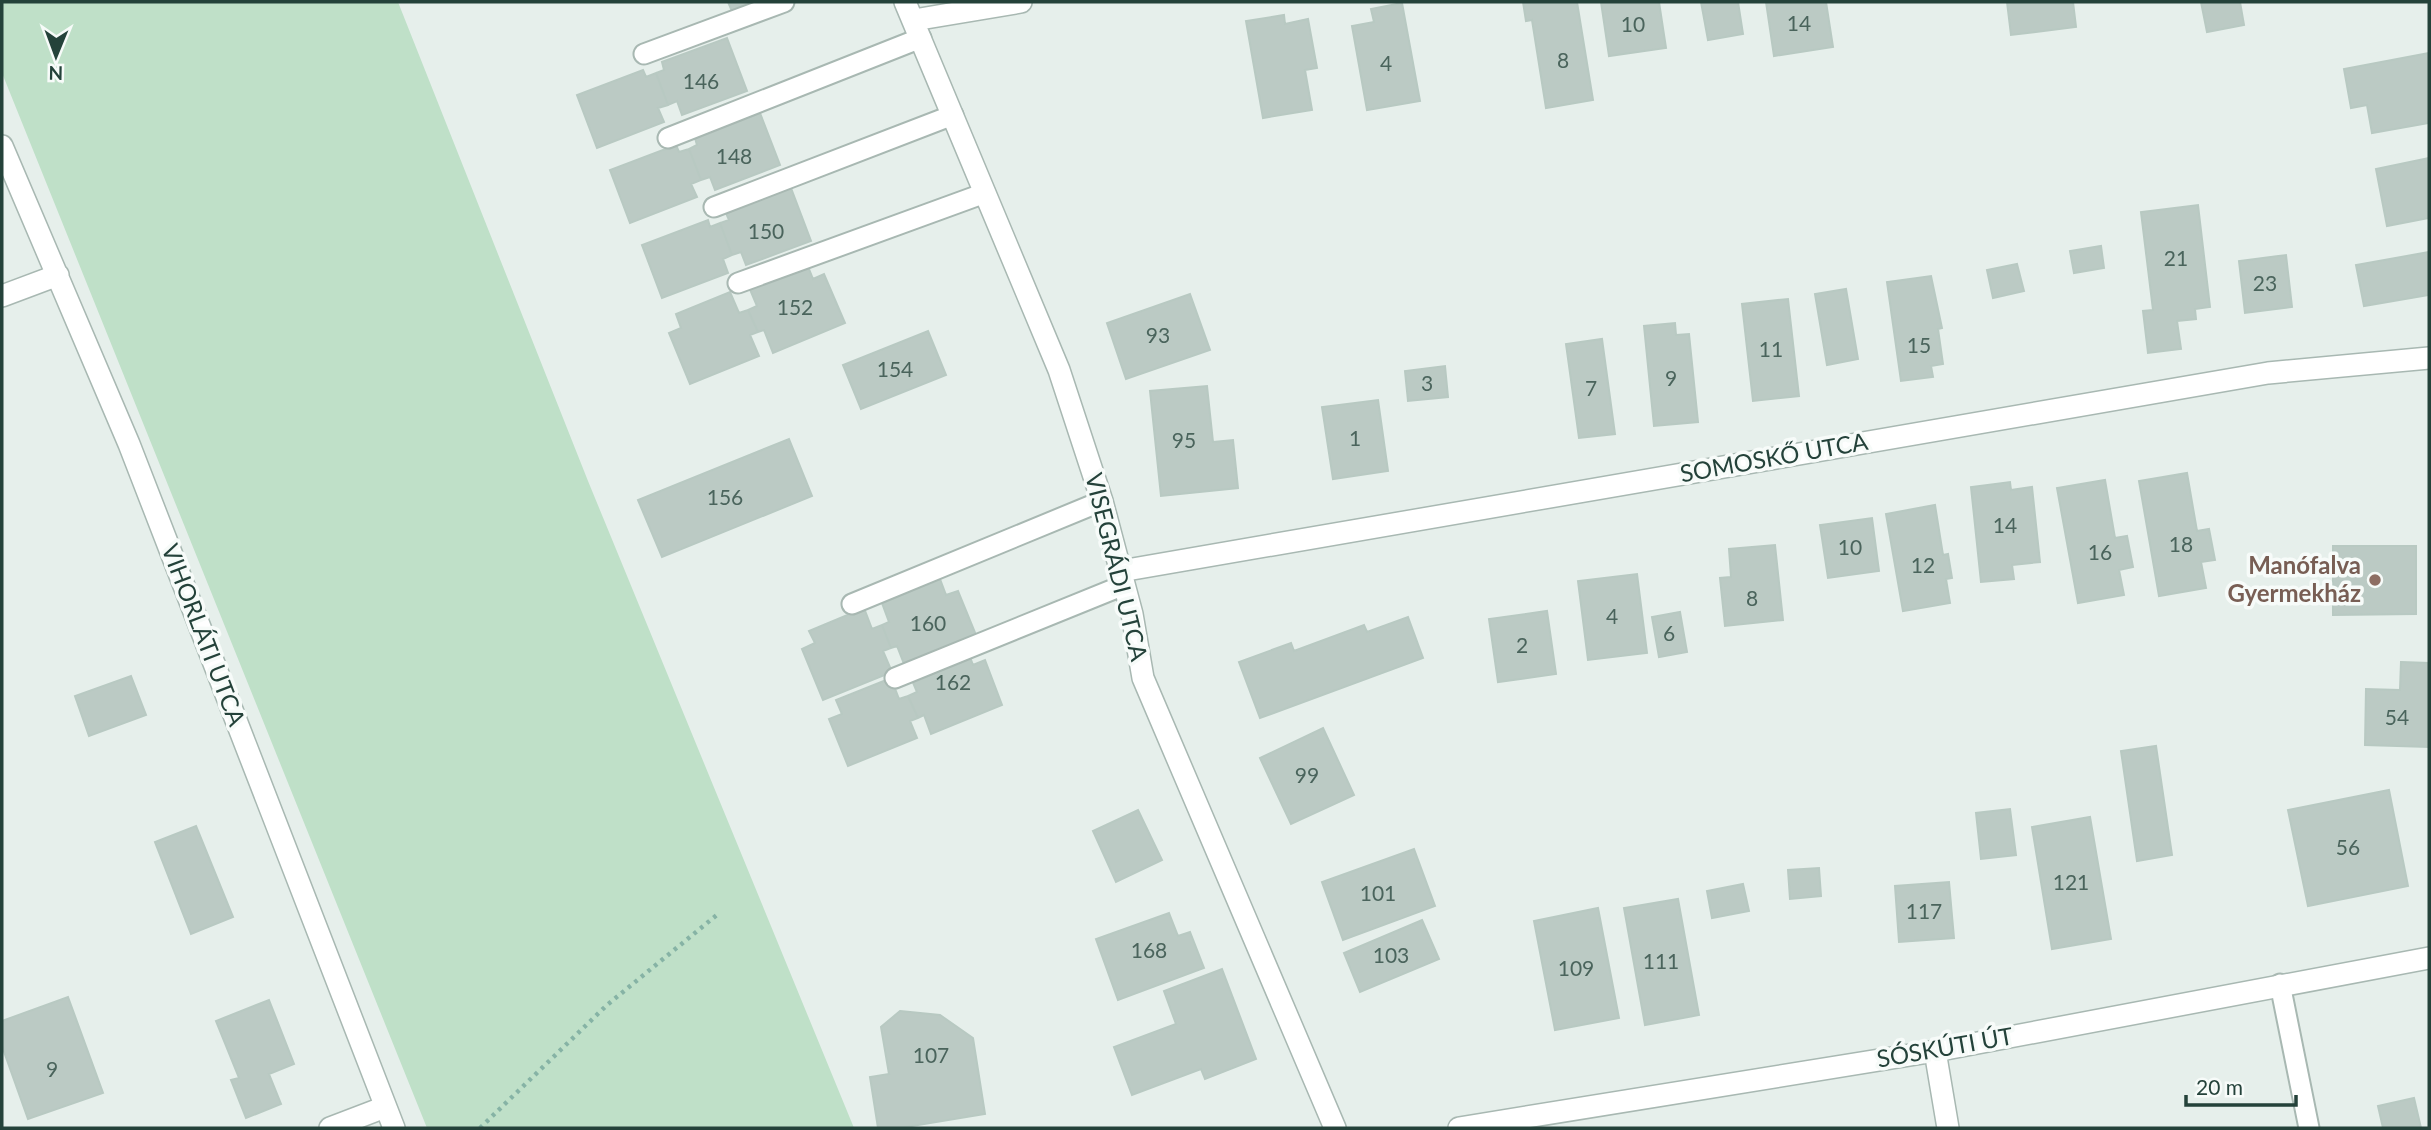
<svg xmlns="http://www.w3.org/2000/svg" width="2431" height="1130" viewBox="0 0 2431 1130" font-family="Lato,sans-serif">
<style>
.green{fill:#bfe0c8}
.building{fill:#bbcac4;stroke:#b8c9c2;stroke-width:2}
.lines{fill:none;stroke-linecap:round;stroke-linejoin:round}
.lane-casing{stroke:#a8b8b2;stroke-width:23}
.street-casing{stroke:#a8b8b2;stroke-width:24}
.path{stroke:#86b3a5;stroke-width:4.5;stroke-dasharray:3.5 5;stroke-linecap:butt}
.lane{stroke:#fff;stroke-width:19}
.street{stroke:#fff;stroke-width:21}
.education-dot{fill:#8d6e63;stroke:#f7fbf9;stroke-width:2.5}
.labels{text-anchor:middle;stroke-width:7;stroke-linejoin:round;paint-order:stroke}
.number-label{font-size:21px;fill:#4a645c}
.street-label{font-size:24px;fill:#24423a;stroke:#f7fbf9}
.education-label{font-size:24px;font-weight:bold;fill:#785e54;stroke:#f7fbf9;text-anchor:end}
</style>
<rect width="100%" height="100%" fill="#e6efeb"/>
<path class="green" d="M2 2H398L588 481 854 1128H427L2 73Z"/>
<path class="building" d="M728 2H767L734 16Z
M1523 2H1577L1593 100 1546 108 1532 20 1526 21Z
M1601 2H1659L1666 48 1609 56Z
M1701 2H1738L1743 34 1708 40Z
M1766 2H1826L1833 47 1774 56Z
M2007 2H2073L2076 27 2011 35Z
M2201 2H2240L2244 25 2207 32Z
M1402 3 1420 101 1367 110 1352 26 1374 22 1371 9Z
M1284 15 1285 24 1308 19 1317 68 1305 70 1312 110 1263 118 1246 21Z
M727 38 747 91 682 115 677 101 668 105 656 73 664 70 662 62Z
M2429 53V123L2372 133 2367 105 2351 108 2344 69Z
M643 70 646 77 656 73 668 105 658 108 664 122 597 148 577 95Z
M760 113 780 165 715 190 710 177 701 180 689 149 697 145 695 138Z
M676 145 679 152 689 149 701 180 691 184 697 197 630 223 610 170Z
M2429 158V218L2387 226 2376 169Z
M791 188 811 241 746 265 741 252 732 255 720 223 729 220 726 213Z
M2198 205 2210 307 2195 309 2196 319 2177 321 2181 349 2148 353 2143 311 2153 310 2141 212Z
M708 220 710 227 720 223 732 255 723 259 728 273 662 298 642 245Z
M2101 246 2104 268 2074 273 2070 251Z
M2429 252V295L2364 306 2356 265Z
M2286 255 2292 307 2245 313 2239 261Z
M807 264 813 279 824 274 845 323 773 353 764 330 758 332 748 310 757 306 749 287Z
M2017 264 2024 291 1993 298 1987 270Z
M1931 276 1942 328 1938 329 1943 364 1931 366 1933 377 1901 381 1887 282Z
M1846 289 1858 359 1827 365 1815 294Z
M730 292 739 313 748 310 758 332 750 335 759 356 690 384 669 333 681 328 676 314Z
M1190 294 1210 350 1126 379 1107 323Z
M1788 299 1799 396 1753 401 1742 304Z
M1675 323 1676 335 1689 334 1698 422 1654 426 1644 326Z
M928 331 946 375 861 409 843 365Z
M1602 339 1615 434 1579 438 1566 344Z
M1445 366 1448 397 1408 401 1405 371Z
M1207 386 1213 442 1233 440 1238 488 1161 496 1150 391Z
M1378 400 1388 471 1333 479 1322 407Z
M789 439 812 496 662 557 638 500Z
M2187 473 2197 531 2209 529 2215 560 2201 562 2206 588 2159 596 2139 481Z
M2105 480 2115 538 2127 536 2133 567 2119 570 2124 595 2078 603 2057 488Z
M2010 482 2011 490 2032 487 2040 562 2012 565 2014 579 1981 582 1971 487Z
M1935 505 1943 555 1948 554 1952 578 1946 579 1950 603 1903 611 1886 514Z
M1872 518 1879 571 1828 578 1820 525Z
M1775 545 1783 620 1725 626 1720 578 1731 577 1729 549Z
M2333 546H2416V614L2333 615Z
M1637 574 1647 653 1588 660 1578 581Z
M940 579 946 595 958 591 978 640 906 669 897 646 891 648 882 625 889 622 882 603Z
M864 608 872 629 882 625 891 648 883 651 892 672 823 700 802 649 815 643 809 631Z
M1547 611 1556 674 1498 682 1489 619Z
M1680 612 1687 652 1659 657 1652 617Z
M1408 617 1423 658 1260 718 1239 662 1291 643 1294 651 1364 625 1367 632Z
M967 649 973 665 985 660 1002 705 931 734 924 715 918 718 908 696 917 692 909 673Z
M2401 662 2429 663V747L2365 745 2366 689 2400 690Z
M131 676 146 715 89 736 75 696Z
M891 678 899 699 908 696 918 718 910 721 917 738 848 766 829 719 842 714 836 700Z
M1323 728 1354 795 1291 824 1260 758Z
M2156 746 2172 855 2137 861 2121 751Z
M2389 790 2408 886 2308 906 2288 810Z
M2010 809 2016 855 1981 859 1976 813Z
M1138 810 1162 860 1116 882 1093 831Z
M2090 817 2111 939 2052 949 2032 827Z
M196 826 233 917 191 934 155 842Z
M1414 849 1435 906 1343 940 1322 882Z
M1819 868 1821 896 1790 899 1788 870Z
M1949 882 1954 938 1899 942 1895 886Z
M1743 884 1749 911 1712 918 1707 891Z
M1678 899 1699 1015 1645 1025 1624 908Z
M1598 908 1619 1018 1555 1030 1534 921Z
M1169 913 1178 936 1190 932 1204 968 1118 1000 1096 939Z
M1422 920 1439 959 1360 992 1344 953Z
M1222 969 1256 1059 1205 1079 1201 1069 1132 1095 1114 1047 1176 1024 1164 991Z
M68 997 103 1093 28 1119 2 1046V1021Z
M269 1000 294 1064 269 1074 281 1104 246 1118 231 1080 239 1078 216 1021Z
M900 1011 940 1015 973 1038 985 1114 900 1128H878L870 1077 889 1074 881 1027Z
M2414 1098 2421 1128H2383L2378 1106Z"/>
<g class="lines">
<defs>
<path id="lane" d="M644 54 784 2
M668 138 921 38
M714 207 953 115
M738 283 985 193
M852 604 1102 501
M895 678 1124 585
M2280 984 2309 1128"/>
<path id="street" d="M905 2 1059 370 1102 501 1132 614 1143 678 1335 1128
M914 20 1021 2
M2 146 129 444 394 1128
M2 296 58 275
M1121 571 2268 373 2429 358
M1935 1051 1948 1128
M330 1128 385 1107
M1459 1128 1935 1051 2429 958"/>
</defs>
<use href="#lane" class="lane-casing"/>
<use href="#street" class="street-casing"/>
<path class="path" d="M480 1128 607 1005 718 914"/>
<use href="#lane" class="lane"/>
<use href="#street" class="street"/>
</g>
<circle class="education-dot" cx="2375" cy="580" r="7"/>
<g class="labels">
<g class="number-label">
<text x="1799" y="31">14</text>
<text x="1633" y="32">10</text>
<text x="1563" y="68">8</text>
<text x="1386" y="71">4</text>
<text x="701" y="89">146</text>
<text x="734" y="164">148</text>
<text x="766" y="239">150</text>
<text x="2176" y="266">21</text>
<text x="2265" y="291">23</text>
<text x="795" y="315">152</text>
<text x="1158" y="343">93</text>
<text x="1919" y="353">15</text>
<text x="1771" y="357">11</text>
<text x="895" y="377">154</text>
<text x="1671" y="386">9</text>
<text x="1427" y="391">3</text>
<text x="1591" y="396">7</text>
<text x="1355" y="446">1</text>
<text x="1184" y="448">95</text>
<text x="725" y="505">156</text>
<text x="2005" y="533">14</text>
<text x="2181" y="552">18</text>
<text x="1850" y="555">10</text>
<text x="2100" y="560">16</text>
<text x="1923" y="573">12</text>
<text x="1752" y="606">8</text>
<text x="1612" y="624">4</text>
<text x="928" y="631">160</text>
<text x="1669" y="641">6</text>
<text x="1522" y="653">2</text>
<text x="953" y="690">162</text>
<text x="2397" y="725">54</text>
<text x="1307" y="783">99</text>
<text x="2348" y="855">56</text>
<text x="2071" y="890">121</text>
<text x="1378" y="901">101</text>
<text x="1924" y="919">117</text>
<text x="1149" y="958">168</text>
<text x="1391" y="963">103</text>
<text x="1661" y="969">111</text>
<text x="1576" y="976">109</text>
<text x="931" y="1063">107</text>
<text x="52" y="1077">9</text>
</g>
<g class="street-label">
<text transform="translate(1774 458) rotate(-10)" y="8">SOMOSKŐ UTCA</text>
<text transform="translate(1116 567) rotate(76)" y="8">VISEGRÁDI UTCA</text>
<text transform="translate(203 635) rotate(69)" y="8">VIHORLÁTI UTCA</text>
<text transform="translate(1945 1048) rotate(-10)" y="8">SÓSKÚTI ÚT</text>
</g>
<g class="education-label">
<text x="2361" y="574">Manófalva<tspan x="2361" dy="28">Gyermekház</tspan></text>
</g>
</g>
<rect width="2431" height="1130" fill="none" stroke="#24423a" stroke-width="7"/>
<g transform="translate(56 56) rotate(181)" stroke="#f7fbf9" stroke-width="5" paint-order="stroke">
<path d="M0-5L12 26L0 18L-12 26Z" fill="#24423a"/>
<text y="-10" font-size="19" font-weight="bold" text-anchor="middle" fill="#24423a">N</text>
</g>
<path d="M2186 1095v10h110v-10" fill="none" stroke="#24423a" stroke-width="3.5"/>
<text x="2196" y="1095" font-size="21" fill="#24423a" stroke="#f7fbf9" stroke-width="5" paint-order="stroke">20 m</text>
</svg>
